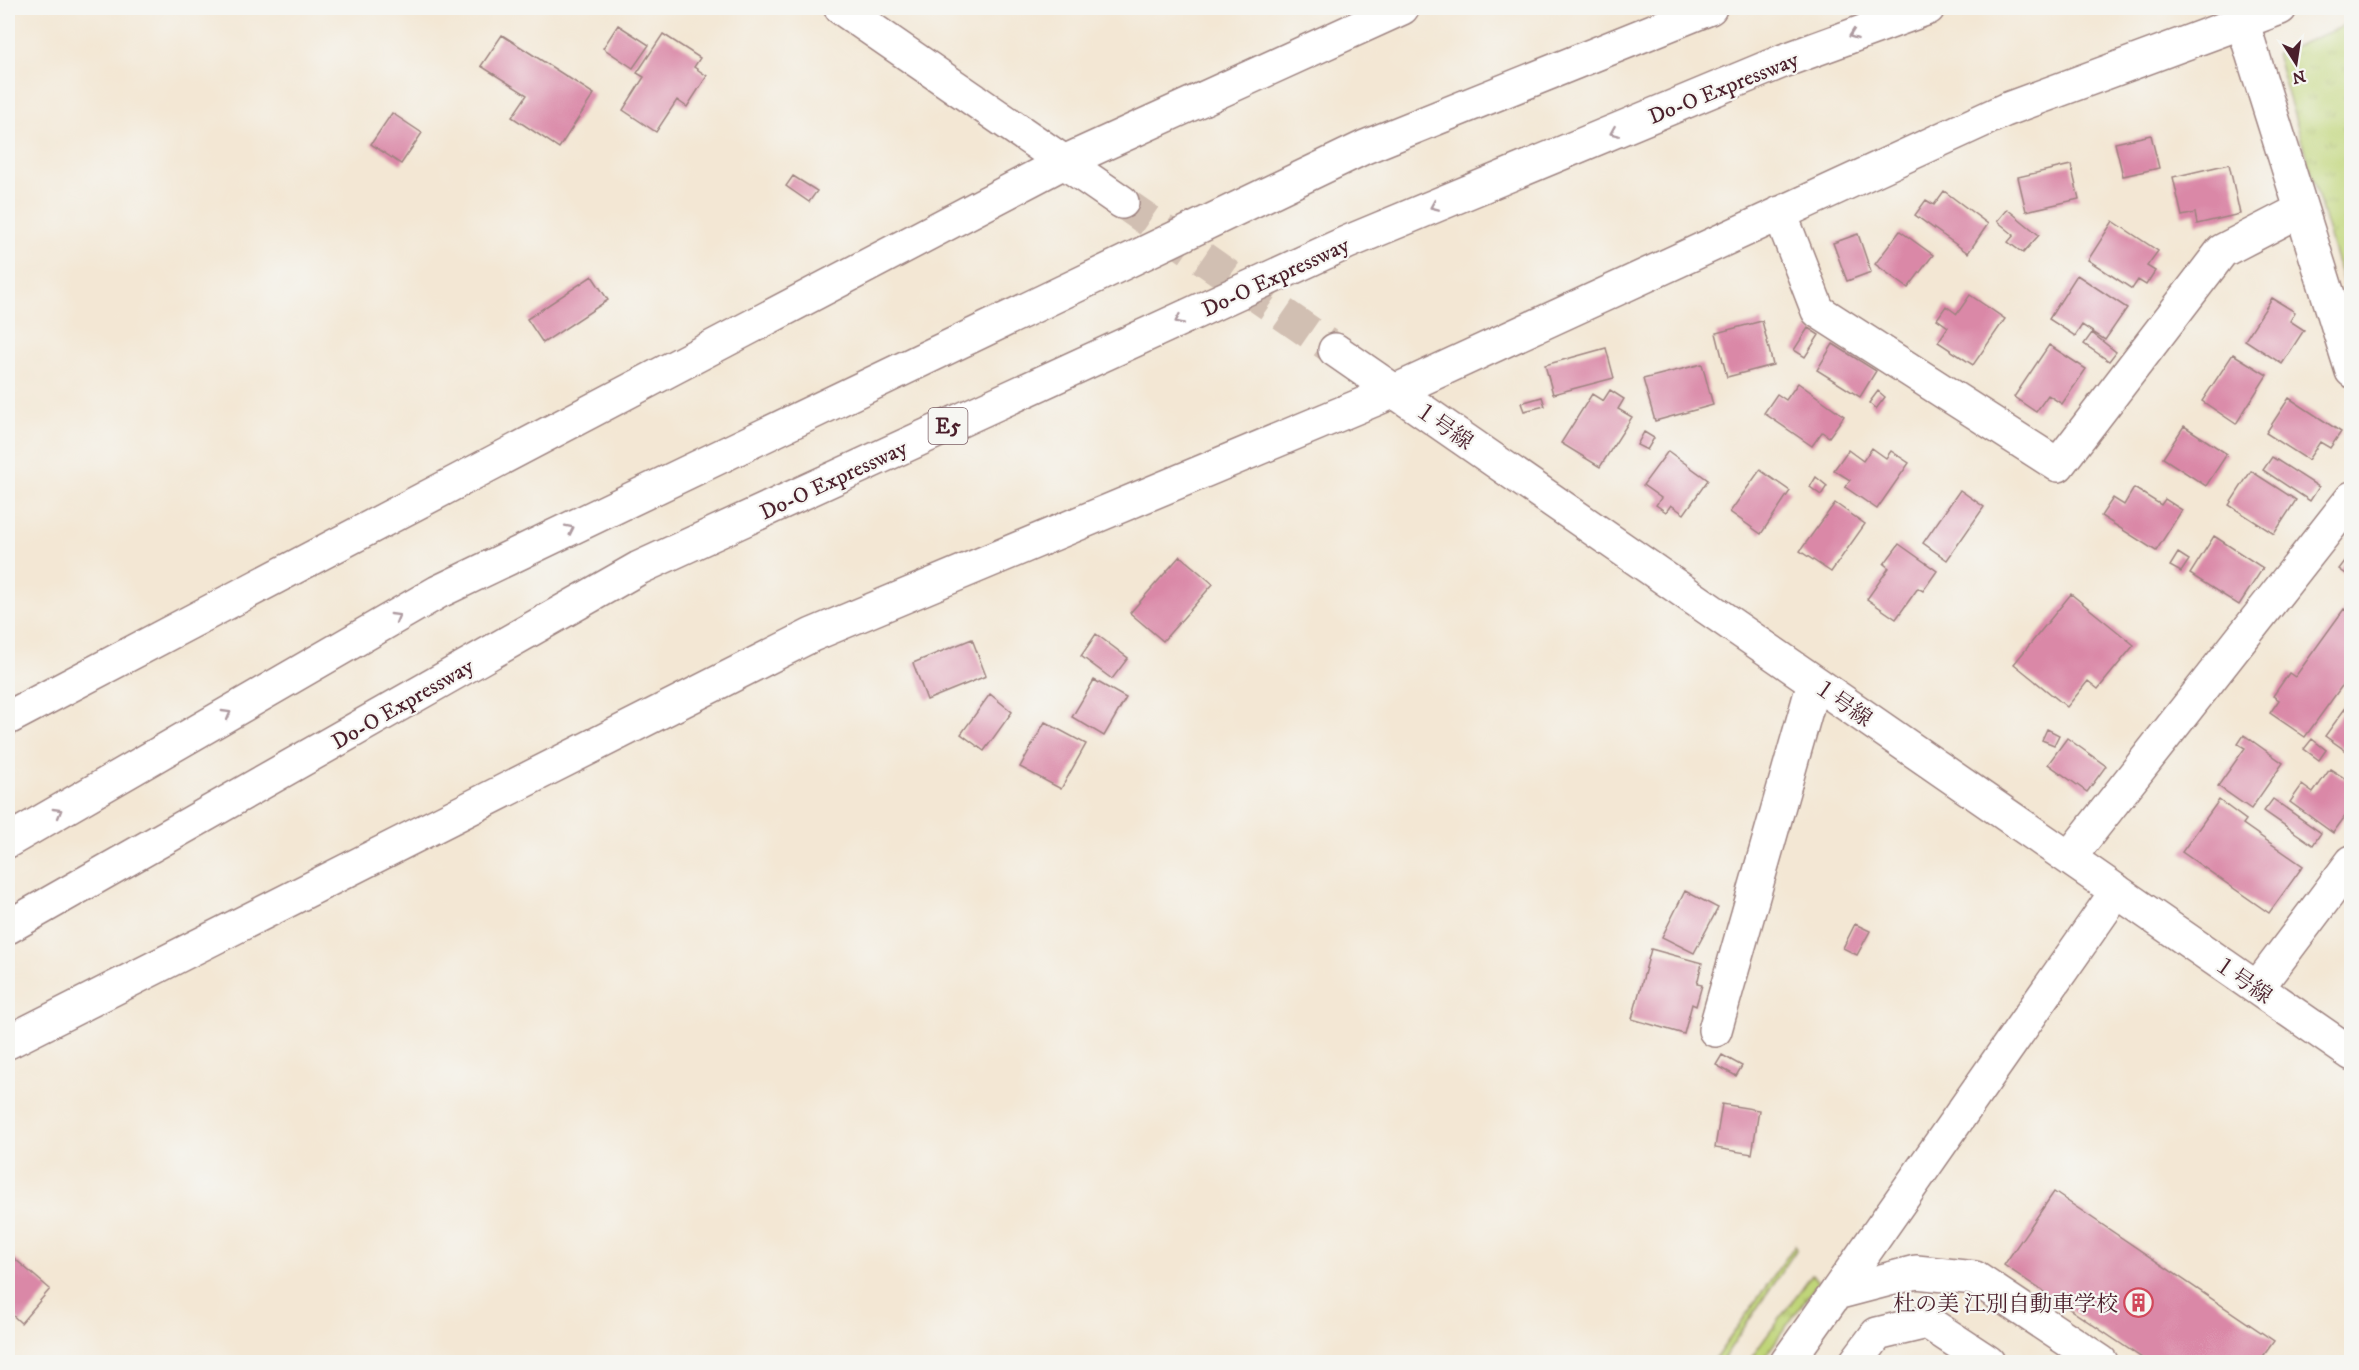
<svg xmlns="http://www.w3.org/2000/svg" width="2359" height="1370" viewBox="0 0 2359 1370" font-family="'IM FELL DW Pica','Noto Serif JP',serif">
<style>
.grass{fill:url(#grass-tufts);stroke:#857a52;stroke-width:1.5}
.building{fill:#da88a7}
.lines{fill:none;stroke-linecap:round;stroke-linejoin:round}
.minor-tunnel{stroke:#d1bfb2;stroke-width:33;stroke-dasharray:33 16;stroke-linecap:butt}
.minor-casing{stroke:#9e8380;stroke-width:36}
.highway-casing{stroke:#9e8380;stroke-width:36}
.minor{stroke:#fff;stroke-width:33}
.highway{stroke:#fff;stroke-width:33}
.oneway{stroke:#ae9aa0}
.labels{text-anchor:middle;stroke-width:4.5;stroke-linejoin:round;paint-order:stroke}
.shield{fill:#f6f6f2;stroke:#7e6067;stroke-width:1.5}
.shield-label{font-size:21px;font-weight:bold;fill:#4a1f2b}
.street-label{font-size:22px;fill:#4a1f2b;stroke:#f6f6f2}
.poi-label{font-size:22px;fill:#4a1f2b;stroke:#f6f6f2;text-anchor:end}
</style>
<defs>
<pattern id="grass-tufts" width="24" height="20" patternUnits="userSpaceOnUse" patternTransform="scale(1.5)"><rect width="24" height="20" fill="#c0d579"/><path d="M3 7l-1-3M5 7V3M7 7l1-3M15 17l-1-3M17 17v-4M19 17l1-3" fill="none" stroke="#a6b669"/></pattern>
</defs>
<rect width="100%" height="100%" fill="#f6f6f2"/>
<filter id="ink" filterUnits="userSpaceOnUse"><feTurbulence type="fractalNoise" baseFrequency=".0167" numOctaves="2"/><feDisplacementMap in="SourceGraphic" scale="12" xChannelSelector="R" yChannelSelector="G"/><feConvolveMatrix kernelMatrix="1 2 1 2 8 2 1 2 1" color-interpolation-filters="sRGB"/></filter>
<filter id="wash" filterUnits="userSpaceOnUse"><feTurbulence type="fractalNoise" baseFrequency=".008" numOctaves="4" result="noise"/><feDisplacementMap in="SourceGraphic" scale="24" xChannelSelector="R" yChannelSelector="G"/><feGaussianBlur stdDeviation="1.35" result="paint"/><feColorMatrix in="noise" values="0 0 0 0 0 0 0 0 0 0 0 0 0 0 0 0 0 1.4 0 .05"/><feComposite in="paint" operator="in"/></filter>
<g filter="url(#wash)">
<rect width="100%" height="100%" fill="#f3e7d4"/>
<path class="grass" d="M2351 23V308L2276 54Z
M1795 1245 1796 1250 1721 1362H1713Z
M1812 1274 1818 1282 1761 1362H1748Z"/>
<g id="blocks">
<path class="building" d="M618 25 649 45 633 68 603 48Z
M663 34 700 58 694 67 707 76 687 107 677 100 656 132 623 110 644 77 637 73Z
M502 35 594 94 559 148 512 117 527 95 481 66Z
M392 113 422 133 401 164 371 144Z
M2151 135 2159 168 2123 176 2115 143Z
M2229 164 2240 214 2197 224 2195 213 2182 216 2173 177Z
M2071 165 2079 199 2026 211 2018 177Z
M793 176 817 191 809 202 786 186Z
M1944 191 1988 224 1968 253 1915 215 1926 200 1934 205Z
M2007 209 2039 235 2023 253 2008 242 2014 235 1997 221Z
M2113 221 2158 251 2147 266 2155 271 2146 285 2138 280 2132 289 2088 260Z
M1900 231 1933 255 1908 288 1875 264Z
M1858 234 1871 272 1847 281 1833 243Z
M2077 275 2127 308 2105 340 2082 325 2075 336 2049 319Z
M592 276 608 300 543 343 527 319Z
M1970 295 2005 319 1973 365 1938 342 1948 327 1937 319 1946 306 1957 314Z
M2272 298 2295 312 2290 321 2304 330 2282 364 2245 340Z
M1762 321 1773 365 1727 377 1716 333Z
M1808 328 1819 335 1805 357 1794 350Z
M2092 333 2116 352 2109 361 2084 344Z
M1833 344 1876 371 1860 397 1817 370Z
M2049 345 2086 369 2062 404 2048 395 2036 412 2014 397Z
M1606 348 1614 378 1553 394 1545 365Z
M2233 354 2267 375 2236 424 2202 401Z
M1702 364 1713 405 1655 421 1643 379Z
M1798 383 1844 416 1829 437 1822 432 1812 446 1764 413 1777 394 1786 400Z
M1610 390 1624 399 1618 409 1632 417 1600 467 1561 443 1592 394 1603 401Z
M1878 391 1885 397 1876 409 1869 403Z
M1542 397 1545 406 1524 411 1521 403Z
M2289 398 2341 432 2330 448 2320 442 2308 460 2266 433Z
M2184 426 2227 454 2206 486 2163 458Z
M1644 432 1654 438 1647 450 1637 445Z
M1872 448 1886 458 1891 451 1909 463 1877 509 1845 487 1850 480 1834 470 1848 450 1863 461Z
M1668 451 1708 480 1684 514 1671 505 1666 512 1656 505 1661 498 1643 485Z
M2272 457 2319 487 2310 501 2263 470Z
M1760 470 1790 491 1761 534 1730 512Z
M2251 471 2296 500 2274 534 2229 505Z
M1816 477 1827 486 1821 495 1810 487Z
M2134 488 2161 505 2165 499 2182 510 2156 551 2101 516 2113 498 2124 505Z
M1960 490 1984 507 1947 560 1923 543Z
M1835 503 1865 524 1831 572 1800 551Z
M2214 536 2263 568 2239 605 2190 574Z
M1899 544 1937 571 1923 591 1918 588 1896 619 1867 599 1889 568 1884 564Z
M2352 552V578L2339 569Z
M2178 553 2189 560 2181 572 2170 566Z
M1180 556 1213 584 1163 641 1130 613Z
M2071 594 2134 645 2098 689 2088 681 2067 707 2014 664Z
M2344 609 2352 614V672L2305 737 2270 713 2279 700 2273 696 2289 673 2295 677Z
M1096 634 1128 658 1112 679 1081 656Z
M972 639 986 676 927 700 913 663Z
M1094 680 1126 698 1104 736 1072 717Z
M990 694 1012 712 984 751 961 734Z
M2352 699V755L2325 736Z
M1045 722 1086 744 1061 789 1020 767Z
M2047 729 2059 735 2054 745 2042 740Z
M2244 735 2283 763 2251 809 2218 786 2245 748 2238 744Z
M2067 738 2106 766 2087 792 2048 764Z
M2312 739 2326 750 2319 760 2304 749Z
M2330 769 2352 783V807L2333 833 2290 802 2302 785 2313 793Z
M2273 799 2321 833 2313 845 2264 811Z
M2219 800 2246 820 2243 824 2303 866 2269 913 2182 852Z
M1685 891 1718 908 1694 953 1662 937Z
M1855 924 1870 931 1857 955 1843 948Z
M1651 949 1702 963 1697 984 1702 985 1696 1006 1692 1004 1684 1034 1632 1019Z
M1722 1055 1742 1066 1736 1076 1716 1065Z
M1722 1104 1759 1110 1752 1154 1715 1148Z
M2054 1192 2274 1341 2259 1362H2148L2004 1265Z
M8 1253 50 1289 21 1323 8 1311Z"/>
</g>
</g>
<g filter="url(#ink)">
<use href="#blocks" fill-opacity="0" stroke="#9e8380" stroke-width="1.5"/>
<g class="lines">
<path class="minor-tunnel" d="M1122 202 1335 350"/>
<defs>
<path id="minor" d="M841 8 1122 202
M2238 8 2352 371
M1780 213 1818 311 2058 465 2222 251 2301 210
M1335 350 2352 1054
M8 718 1064 162 1402 8
M2069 858 2352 498
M2257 988 2352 862
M1715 1030 1814 682
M8 1042 812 635 1395 391 2005 110 2280 8
M1836 1293 2117 891
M1787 1362 1836 1293 1916 1272 1975 1278 2101 1362
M1856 1362 1877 1334 1927 1322 1988 1362"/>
<path id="highway" d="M8 841 438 592 1365 147 1710 8
M8 927 639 568 1348 242 1783 61 1928 8"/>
</defs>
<use href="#minor" class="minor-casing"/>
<use href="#highway" class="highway-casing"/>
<use href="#minor" class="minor"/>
<use href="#highway" class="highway"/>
</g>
<defs><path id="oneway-chevron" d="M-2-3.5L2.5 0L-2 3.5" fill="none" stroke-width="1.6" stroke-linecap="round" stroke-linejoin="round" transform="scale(1.5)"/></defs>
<g class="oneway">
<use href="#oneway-chevron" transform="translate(1853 35) rotate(160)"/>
<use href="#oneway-chevron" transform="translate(1614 132) rotate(157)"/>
<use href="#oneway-chevron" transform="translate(1434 206) rotate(157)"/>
<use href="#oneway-chevron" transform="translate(1179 320) rotate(155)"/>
<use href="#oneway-chevron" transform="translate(570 529) rotate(-26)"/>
<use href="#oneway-chevron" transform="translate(396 617) rotate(-30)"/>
<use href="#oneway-chevron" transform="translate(227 714) rotate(-30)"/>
<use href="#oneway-chevron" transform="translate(58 812) rotate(-30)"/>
</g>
</g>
<defs>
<symbol id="building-ring" viewBox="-11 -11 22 22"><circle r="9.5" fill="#f6f6f2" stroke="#d1495b" stroke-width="1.5"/><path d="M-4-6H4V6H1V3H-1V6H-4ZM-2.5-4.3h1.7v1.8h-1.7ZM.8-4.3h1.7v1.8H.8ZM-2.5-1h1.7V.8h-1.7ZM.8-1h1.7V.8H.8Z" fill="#d1495b"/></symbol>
</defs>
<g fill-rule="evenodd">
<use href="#building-ring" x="2122" y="1286" width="33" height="33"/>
</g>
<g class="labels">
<rect class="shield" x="928.5" y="408" width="39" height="36" rx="4.5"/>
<g class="shield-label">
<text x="948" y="433">E5</text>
</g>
<g class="street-label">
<text transform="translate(1723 87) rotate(-22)" y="8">Do-O Expressway</text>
<text transform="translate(1275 276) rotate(-25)" y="8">Do-O Expressway</text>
<text transform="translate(1444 425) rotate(35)" y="8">１号線</text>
<text transform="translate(833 479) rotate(-25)" y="8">Do-O Expressway</text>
<text transform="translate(1843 702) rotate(35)" y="8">１号線</text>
<text transform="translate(402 703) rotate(-30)" y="8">Do-O Expressway</text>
<text transform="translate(2243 979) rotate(35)" y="8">１号線</text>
</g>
<g class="poi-label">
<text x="2118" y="1311">杜の美 江別自動車学校</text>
</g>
</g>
<rect width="2359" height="1370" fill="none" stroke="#f6f6f2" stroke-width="30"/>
<g transform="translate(2296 63) rotate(168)" stroke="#f6f6f2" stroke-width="4.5" paint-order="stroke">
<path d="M0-4.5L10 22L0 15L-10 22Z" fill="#4a1f2b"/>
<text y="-9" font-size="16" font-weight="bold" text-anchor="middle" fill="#4a1f2b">N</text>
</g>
</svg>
